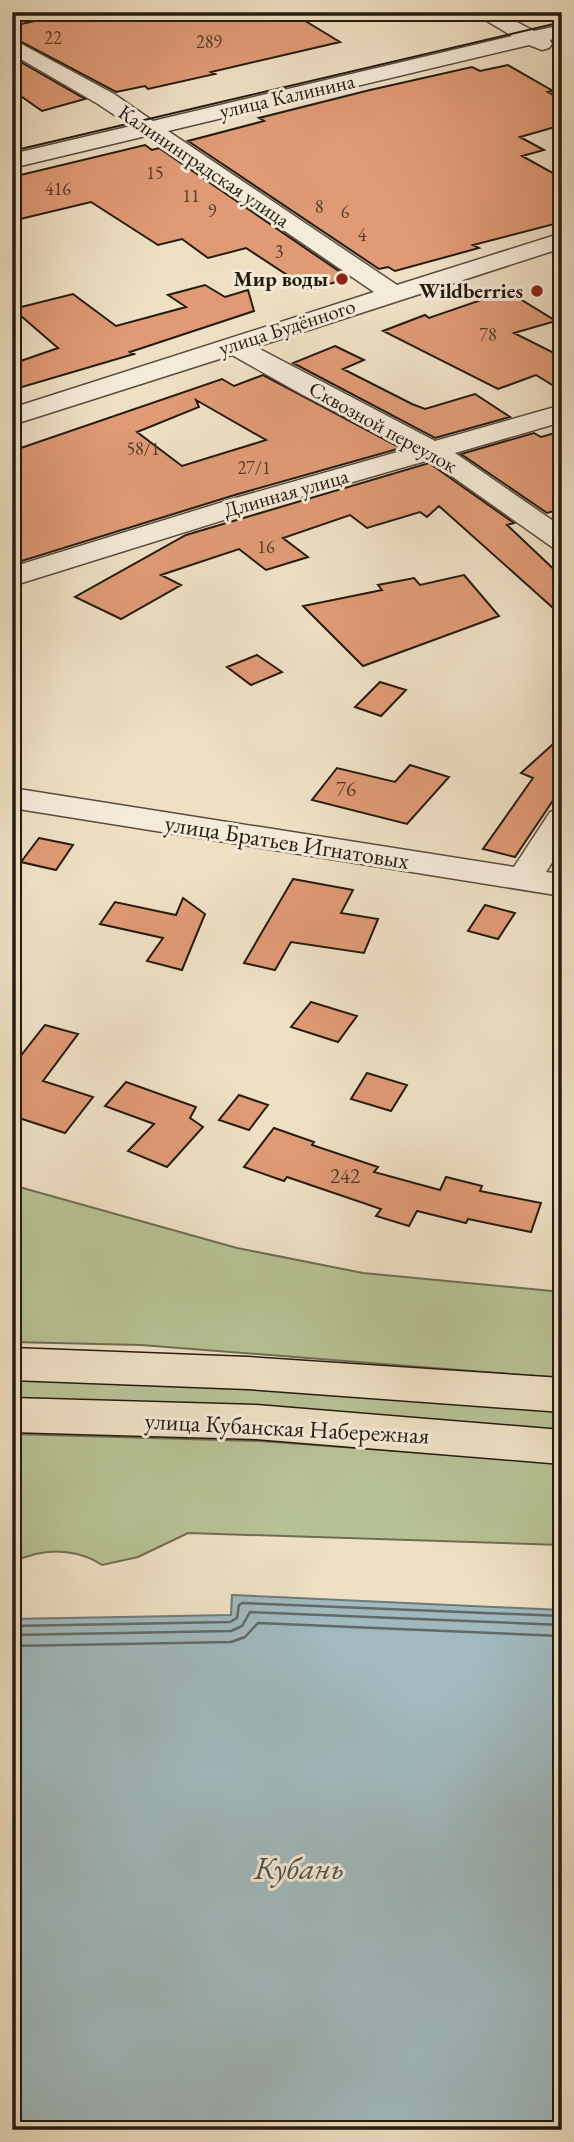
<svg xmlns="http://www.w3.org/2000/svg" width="574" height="2142" viewBox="0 0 574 2142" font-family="'EB Garamond',serif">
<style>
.green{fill:#b7c295;stroke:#6e6e52;stroke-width:2}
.water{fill:#a0babf;stroke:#6e7a79;stroke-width:2}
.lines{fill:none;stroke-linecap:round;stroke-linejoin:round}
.shore{stroke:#626a68;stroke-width:2.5}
.building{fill:#e09a76;stroke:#241b10;stroke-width:2;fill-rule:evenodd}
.minor-casing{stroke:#574c3d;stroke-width:3}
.major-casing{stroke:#241b10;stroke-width:3}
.minor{fill:#f5ebd9;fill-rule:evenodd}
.major{fill:#efe0c4;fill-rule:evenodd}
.tram{stroke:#241b10;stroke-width:2}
.poi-dot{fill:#8f2418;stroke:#f5ebd9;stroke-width:2.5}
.labels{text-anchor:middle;stroke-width:6;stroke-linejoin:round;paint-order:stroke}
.far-number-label{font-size:18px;fill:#533b2a}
.far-street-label{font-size:21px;fill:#241b10;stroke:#f5ebd9}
.far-poi-label{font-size:21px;font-weight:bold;fill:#241b10;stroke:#f5ebd9;text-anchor:end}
.number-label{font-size:21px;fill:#533b2a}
.street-label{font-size:24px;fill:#241b10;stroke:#f5ebd9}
.near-water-label{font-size:32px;font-style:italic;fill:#4f534d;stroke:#f5ebd9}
</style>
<rect width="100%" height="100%" fill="#efe0c4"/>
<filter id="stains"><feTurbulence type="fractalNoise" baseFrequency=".00286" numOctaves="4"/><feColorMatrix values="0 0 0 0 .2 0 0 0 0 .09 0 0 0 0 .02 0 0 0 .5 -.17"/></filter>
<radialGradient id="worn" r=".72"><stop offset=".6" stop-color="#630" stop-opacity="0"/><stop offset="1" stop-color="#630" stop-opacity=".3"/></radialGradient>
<path class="green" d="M12 1185 237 1248 363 1273 562 1292V1378L141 1345 12 1342Z
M12 1380 202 1386 562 1410V1433L12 1403Z
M12 1434 260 1441 562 1463V1545L188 1533 138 1557 102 1565C76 1547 40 1548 12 1563Z"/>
<path class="water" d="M232 1595 562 1610V2130H12V1619L231 1615Z"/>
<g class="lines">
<path class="shore" d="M12 1626 230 1622 237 1618 239 1605 242 1603 562 1616
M12 1635 231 1631 242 1626 250 1612 562 1625
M12 1646 231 1642 245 1637 258 1623 562 1636"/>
</g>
<path class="building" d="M75 12H283L297 20 302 19 340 42 211 72 215 74 148 89 145 86 116 92 12 37V26Z
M12 57 85 99 42 111 12 90Z
M508 65 553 91 548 92 562 100V125L520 137 544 150 522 156 562 178V222L473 245 479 248 395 271 388 267 379 269 188 141 264 121 259 118 370 90 472 67 480 71Z
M145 145 152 150 159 148 349 278 310 290 246 248 208 258 182 239 158 245 91 202 12 221V177Z
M205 285 225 297 248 290 254 311 130 352 134 354 12 390V364L58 348 13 309 73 294 116 326 186 307 168 295Z
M507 291 556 321 514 333 562 357V391L536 375 498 389 383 331 425 315 429 318Z
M335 346 364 360 343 369 412 404 425 409 475 394 510 417 435 438 293 363Z
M263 375 401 448 238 494 12 564V451L222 379 234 386ZM196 400 266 440 182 466 137 432 199 407Z
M562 431V509L547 513 461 454 534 433 541 437Z
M429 463 514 523 507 525 562 577V616L439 506 427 517 420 512 367 528 350 515 283 538 308 557 266 570 239 549 161 575 181 585 121 619 75 597 186 535Z
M464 575 499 616 363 666 303 606 382 590 378 585 414 578 420 585Z
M257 655 282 672 251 685 227 667Z
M380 682 406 690 381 716 355 707Z
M562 736V791L560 790 515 857 483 849 533 778 521 773Z
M410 765 449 777 407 824 312 800 337 768 395 782Z
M39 838 73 845 56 870 21 862Z
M293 879 353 890 341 913 378 919 364 953 291 942 275 970 244 963Z
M183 898 205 914 182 970 147 961 163 938 100 924 115 902 176 915Z
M485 905 515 913 498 939 468 931Z
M311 1002 357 1016 338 1042 291 1027Z
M45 1025 78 1034 43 1081 93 1097 65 1133 16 1117 12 1122V1067Z
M367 1073 407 1085 391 1111 351 1099Z
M126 1082 196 1107 190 1118 203 1127 167 1167 128 1151 154 1124 105 1106Z
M239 1095 268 1105 249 1130 219 1120Z
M274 1128 314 1142 312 1145 378 1167 374 1172 440 1190 446 1177 482 1186 480 1191 541 1203 531 1232 468 1219 466 1223 417 1211 409 1226 376 1216 381 1209 287 1177 284 1181 244 1167Z"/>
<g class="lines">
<defs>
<path id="minor" d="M472 12H498L534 31 562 25V37L550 40 552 44 549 48 542 50 529 45 168 131 397 285 562 233V248L256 347 435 441 562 405V422L455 453 562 527V550L552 547 429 460 259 509 12 586V567L239 497 408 449 303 395 232 355 12 425V408L374 292 146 136 12 168V154L131 126 98 104 12 54V39L114 94 153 121 512 36Z
M12 788 514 867 550 812 562 809V847L546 872 562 874V896L12 808Z"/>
<path id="major" d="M12 1348 248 1357 562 1378V1412L248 1389 12 1380Z
M12 1398 256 1405 562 1430V1464L256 1439 12 1432Z"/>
</defs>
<use href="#minor" class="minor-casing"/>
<use href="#major" class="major-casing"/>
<use href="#minor" class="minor"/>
<use href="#major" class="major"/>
<path class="tram" d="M12 151 562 22"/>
</g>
<g class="poi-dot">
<circle cx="342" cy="279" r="7"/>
<circle cx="537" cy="291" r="7"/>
</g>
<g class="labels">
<g class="far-number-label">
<text x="53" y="44">22</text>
<text x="209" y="48">289</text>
<text x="155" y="179">15</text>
<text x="58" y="195">416</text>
<text x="191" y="202">11</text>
<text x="319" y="213">8</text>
<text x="212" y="217">9</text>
<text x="345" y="218">6</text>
<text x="362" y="241">4</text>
<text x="279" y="258">3</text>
<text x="488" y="341">78</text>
<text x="143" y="455">58/1</text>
<text x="254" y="474">27/1</text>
<text x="266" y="553">16</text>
</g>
<g class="far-street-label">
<text transform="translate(287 96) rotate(-13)" y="7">улица Калинина</text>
<text transform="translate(204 166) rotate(34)" y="7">Калининградская улица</text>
<text transform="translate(287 327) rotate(-18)" y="7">улица Будённого</text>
<text transform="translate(383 427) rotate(29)" y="7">Сквозной переулок</text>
<text transform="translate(286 493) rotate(-16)" y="7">Длинная улица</text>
</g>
<g class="far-poi-label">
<text x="328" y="286">Мир воды</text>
<text x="523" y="298">Wildberries</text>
</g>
<g class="number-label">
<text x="346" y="796">76</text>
<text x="345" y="1183">242</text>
</g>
<g class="street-label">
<text transform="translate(287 842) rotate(9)" y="8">улица Братьев Игнатовых</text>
<text transform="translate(287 1428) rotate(3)" y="8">улица Кубанская Набережная</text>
</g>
<g class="near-water-label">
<text x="299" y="1879">Кубань</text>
</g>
</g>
<rect width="574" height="2142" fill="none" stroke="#efe0c4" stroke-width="42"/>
<rect x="14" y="14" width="546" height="2114" fill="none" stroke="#241b10" stroke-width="3.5"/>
<rect x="21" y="21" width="532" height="2100" fill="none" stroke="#241b10" stroke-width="2"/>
<rect width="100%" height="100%" filter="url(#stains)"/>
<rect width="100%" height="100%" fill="url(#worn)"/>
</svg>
